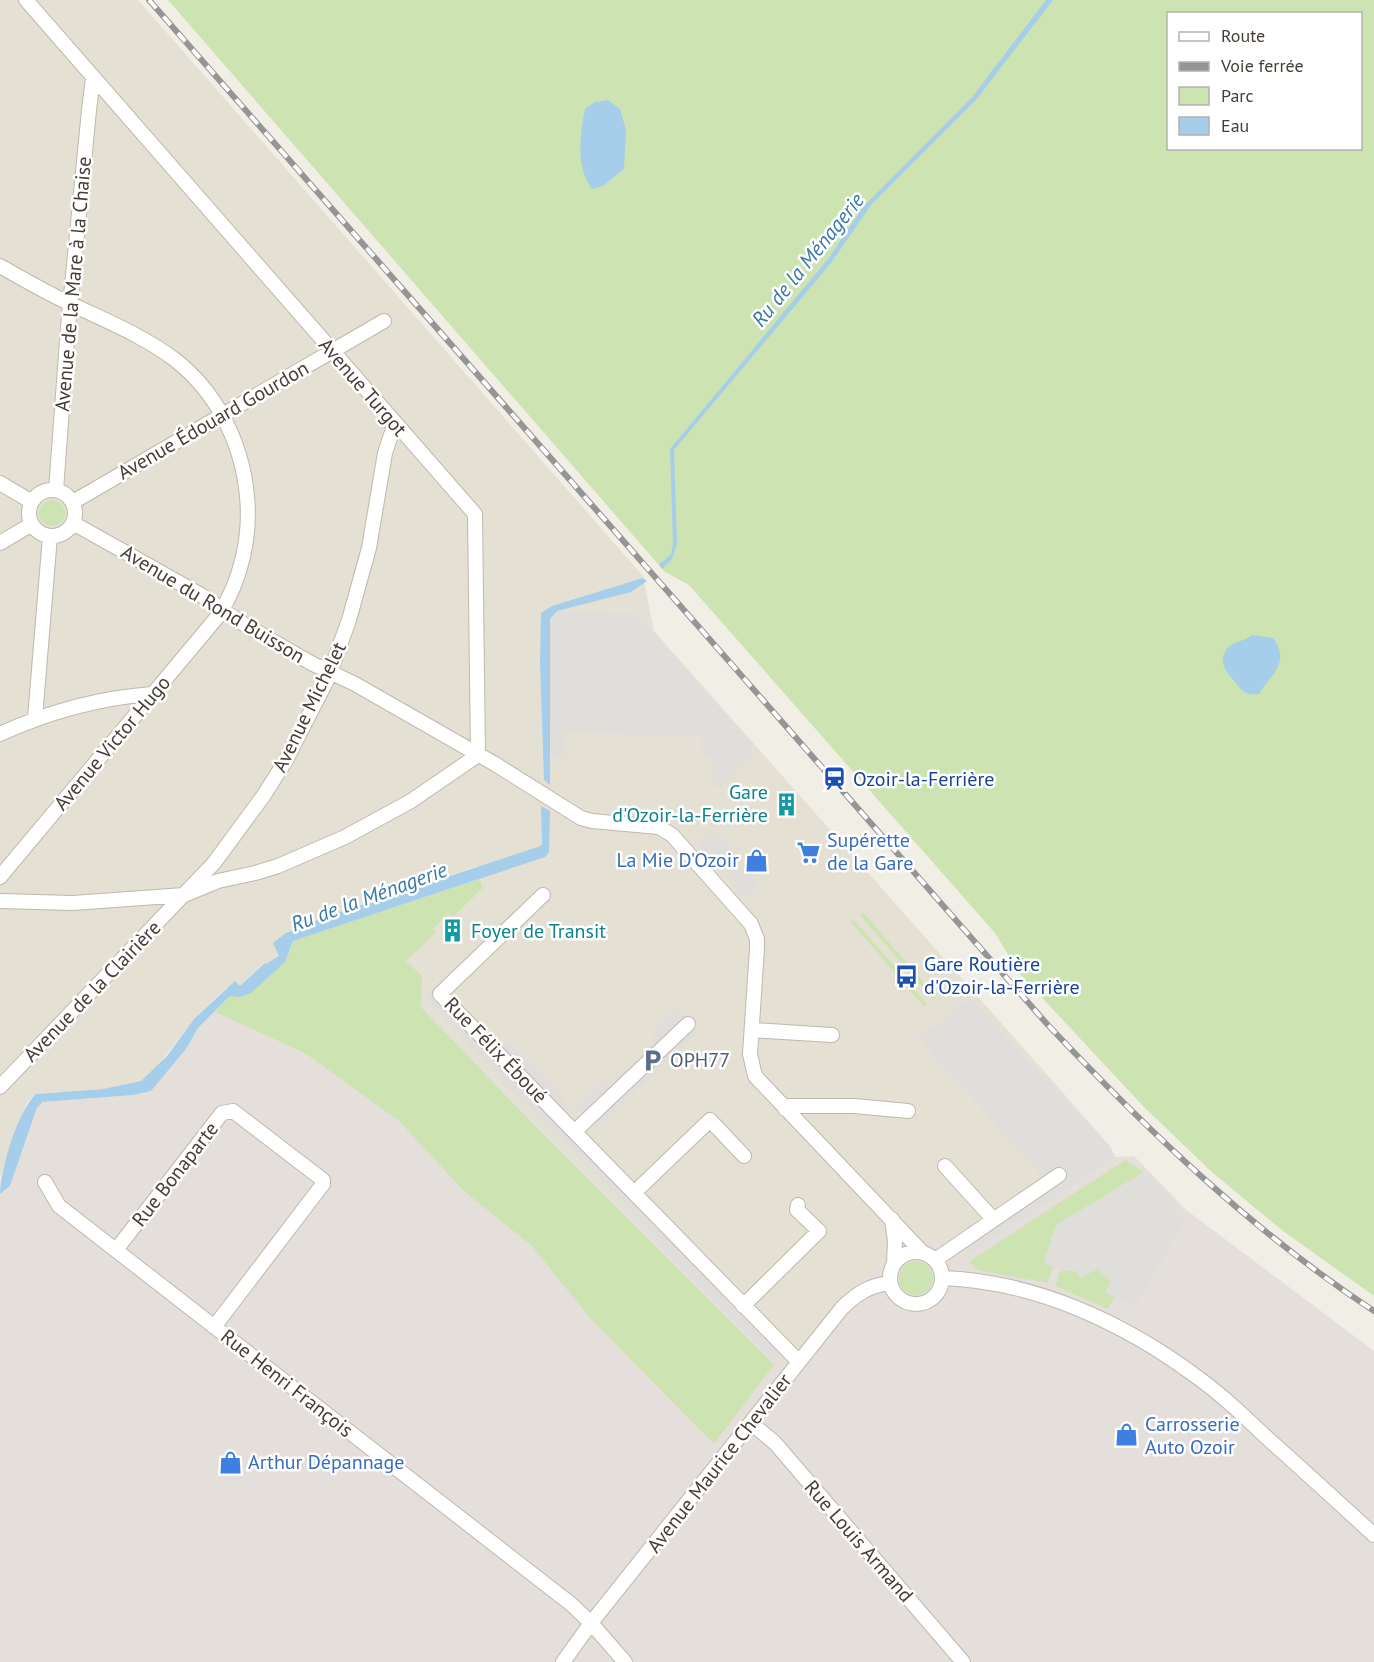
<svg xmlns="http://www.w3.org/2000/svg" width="1374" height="1662" viewBox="0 0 1374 1662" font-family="'PT Sans',sans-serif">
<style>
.residential{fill:#e5e0d4}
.industrial{fill:#e4dfda}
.green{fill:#cde3b1;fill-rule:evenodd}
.parking{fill:#e0deda}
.water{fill:#a6ceea}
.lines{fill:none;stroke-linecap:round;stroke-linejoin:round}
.street-casing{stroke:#bfb8ac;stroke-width:16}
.street{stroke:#fff;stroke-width:14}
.rail-casing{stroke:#959595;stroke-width:6}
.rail{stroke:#fff;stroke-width:4;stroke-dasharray:11;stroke-linecap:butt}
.labels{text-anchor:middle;stroke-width:5;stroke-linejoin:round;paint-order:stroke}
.street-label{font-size:20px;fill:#443e36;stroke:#fff}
.transit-label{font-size:20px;fill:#164399;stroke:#fff;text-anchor:start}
.culture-label{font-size:20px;fill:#0d838f;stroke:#fff;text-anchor:end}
.shop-label{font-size:20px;fill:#366cbe;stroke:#fff;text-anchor:start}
.service-label{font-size:20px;fill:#4e5e75;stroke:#fff;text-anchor:start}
.water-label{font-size:21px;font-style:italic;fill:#3778a7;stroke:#fff}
</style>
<rect width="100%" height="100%" fill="#f1eee6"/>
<path class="residential" d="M0 0H138L643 576 654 631 1103 1138 955 1237 888 1259 837 1303 782 1372 421 1007 422 976 406 961 436 933 433 929 449 913 453 916 483 888 478 866 355 907 286 933 279 955 266 965 264 963 240 986 235 981 221 993 194 1019 152 1073 141 1081 103 1089 36 1094 27 1102 12 1140 0 1178Z"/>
<path class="industrial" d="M480 879 483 888 453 917 449 913 433 929 436 933 406 961 422 976 421 1007 782 1371 837 1303 888 1259 955 1237 1035 1185 1110 1146 1115 1157 1134 1156 1185 1209 1374 1351V1662H0V1194L10 1186 39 1104 42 1102 134 1095 151 1091 186 1049 198 1028 265 963 266 964 279 955Z"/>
<path class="green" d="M168 0H1374V1296L1283 1231 1213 1173 1144 1107 1019 973 995 933 689 585 665 572 658 564ZM1168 14H1360V148H1168Z
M39 513a13 13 0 1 1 26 0a13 13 0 1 1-26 0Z
M480 879 483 888 453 917 449 913 433 929 436 933 406 961 422 976 421 1007 535 1126 774 1365 714 1444 590 1318 532 1246 464 1191 399 1121 305 1053 215 1012 230 996 240 997 285 962 293 941Z
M863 912 936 997 933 999 860 915Z
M854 920 927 1004 924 1007 851 922Z
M1125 1160 1144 1172 1056 1225 1044 1262 1053 1267 1048 1283 977 1270 969 1262 973 1259Z
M899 1278a17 17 0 1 1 34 0a17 17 0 1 1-34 0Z
M1097 1269 1112 1282 1106 1292 1115 1297 1108 1309 1056 1286 1060 1270 1076 1271Z"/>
<path class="parking" d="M567 610 637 614 751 742V759L718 788 714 787 711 758 702 757V737L566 732V759L551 757 550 620 557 611Z
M711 832H716L757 880 753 895 746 900 698 844Z
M434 988 785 1348 773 1361 424 998Z
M970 999 1110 1146 1115 1157 970 1255 963 1245 1048 1187 1033 1167 918 1038Z
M675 1008 698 1032 596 1130 575 1107 602 1080 608 1086 656 1040 650 1032Z
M509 1041 572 1107 566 1113 502 1047Z
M1141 1175 1155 1179 1178 1203 1174 1211 1186 1218 1135 1307 1105 1292 1111 1282 1098 1269 1080 1278 1076 1271H1063L1044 1263 1056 1225Z"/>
<path class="water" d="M1046 0H1053L976 100 871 205 831 263 674 450 677 544 672 559 662 569 659 565 671 554 673 544 670 449 828 259 863 207 973 96Z
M608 100 620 109 626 130 624 169 603 186 592 189C575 165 580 136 585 109L595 102Z
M643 578 647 581 631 592 557 611 550 619V785L544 780 540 662 541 613 552 606Z
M1252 635 1273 638C1291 662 1271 675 1259 694 1246 696 1242 691 1235 682 1227 672 1219 666 1225 652 1229 642 1244 642 1252 635Z
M541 806 550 811 549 852 545 857 293 941 285 962 251 993 240 997 230 996 198 1028 186 1049 151 1091 134 1095 42 1102 37 1108 10 1186 0 1194C0 1170 18 1110 36 1094L103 1089 141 1081 167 1056 194 1019 235 981 240 986 265 963 266 964 279 956 273 943 286 933 328 916 538 847 542 844Z"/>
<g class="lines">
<defs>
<path id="street" d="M26 0 475 514 478 755
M0 266C23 279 45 292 69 303 104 320 142 335 174 359 217 392 242 443 247 496 251 537 241 580 219 615L0 877
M0 483 32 502
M56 490 68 327 89 110 93 78
M29 513a23 23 0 1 1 46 0a23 23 0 1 1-46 0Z
M73 502 384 321
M73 523 201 595 245 625 311 663 355 684 495 764 581 818 592 821 659 827 672 835 751 924 757 939V948L750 1054 755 1076 923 1253
M0 543 32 524
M35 718 50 536
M0 734C48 712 99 698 152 694
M543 895 440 994 799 1362
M0 901 73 903 184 895 218 881 255 873 278 866 345 837 411 801 478 755
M752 1030 832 1035
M0 1087 214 863 264 795 286 760 328 678 349 620 369 548 385 453 395 423
M785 1109 790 1106H854L908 1111
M575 1131 688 1024
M945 1166 993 1219
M45 1182 59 1206 571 1604 591 1623 625 1662
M635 1192 710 1120 744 1156
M892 1219 895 1241 894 1264
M116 1250 222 1113 233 1111 323 1180V1184L214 1327
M890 1278a26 26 0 1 1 52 0a26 26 0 1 1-52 0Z
M935 1260 1059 1175
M942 1278C1034 1281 1123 1322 1197 1377 1222 1395 1244 1416 1266 1437 1302 1469 1338 1502 1374 1535
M743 1306 819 1231 797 1210 798 1205
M751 1423 775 1443 963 1662
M563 1662 591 1623 842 1308C856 1294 870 1285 890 1283"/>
</defs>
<use href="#street" class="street-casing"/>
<use href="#street" class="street"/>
<defs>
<path id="rail" d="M149 0 1047 1024C1147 1130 1252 1231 1374 1311"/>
</defs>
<use href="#rail" class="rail-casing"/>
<use href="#rail" class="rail"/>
</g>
<defs>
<symbol id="station-bare" viewBox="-9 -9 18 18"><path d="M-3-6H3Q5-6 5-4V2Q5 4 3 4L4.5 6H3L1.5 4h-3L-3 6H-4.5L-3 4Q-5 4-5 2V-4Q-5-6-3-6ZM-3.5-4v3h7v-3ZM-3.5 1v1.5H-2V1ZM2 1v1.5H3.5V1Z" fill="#1a4fb4" stroke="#fff" stroke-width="2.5" paint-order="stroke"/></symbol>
<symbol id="building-bare" viewBox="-9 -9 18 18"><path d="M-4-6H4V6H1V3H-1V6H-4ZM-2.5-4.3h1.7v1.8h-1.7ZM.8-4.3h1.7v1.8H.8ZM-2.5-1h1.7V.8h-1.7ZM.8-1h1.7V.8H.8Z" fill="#0f9aa8" stroke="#fff" stroke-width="2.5" paint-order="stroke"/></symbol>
<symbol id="supermarket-bare" viewBox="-9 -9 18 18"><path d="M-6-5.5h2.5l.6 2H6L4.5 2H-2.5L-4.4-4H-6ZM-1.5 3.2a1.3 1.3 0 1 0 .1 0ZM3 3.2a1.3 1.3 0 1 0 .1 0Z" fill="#3f7fe0" stroke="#fff" stroke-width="2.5" paint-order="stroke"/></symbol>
<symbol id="shop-bare" viewBox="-9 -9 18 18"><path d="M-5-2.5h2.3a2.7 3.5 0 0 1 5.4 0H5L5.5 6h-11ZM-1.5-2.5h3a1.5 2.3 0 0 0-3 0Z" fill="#3f7fe0" stroke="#fff" stroke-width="2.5" paint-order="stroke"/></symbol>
<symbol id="bus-bare" viewBox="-9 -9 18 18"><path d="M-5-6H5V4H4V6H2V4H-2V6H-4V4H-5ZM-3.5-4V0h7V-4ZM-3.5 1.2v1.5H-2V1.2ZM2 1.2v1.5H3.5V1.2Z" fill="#1a4fb4" stroke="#fff" stroke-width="2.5" paint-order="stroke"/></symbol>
<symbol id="parking-bare" viewBox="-9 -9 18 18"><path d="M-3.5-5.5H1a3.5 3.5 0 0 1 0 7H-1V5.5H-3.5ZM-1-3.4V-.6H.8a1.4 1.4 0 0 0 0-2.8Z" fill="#5c6f8a" stroke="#fff" stroke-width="2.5" paint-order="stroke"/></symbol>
</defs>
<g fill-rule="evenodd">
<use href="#station-bare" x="818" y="762" width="33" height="33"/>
<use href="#building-bare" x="770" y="788" width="33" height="33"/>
<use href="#supermarket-bare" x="792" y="836" width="33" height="33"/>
<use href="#shop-bare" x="740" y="844" width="33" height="33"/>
<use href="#building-bare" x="436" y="914" width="33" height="33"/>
<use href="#bus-bare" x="890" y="960" width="33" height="33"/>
<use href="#parking-bare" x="636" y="1044" width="33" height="33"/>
<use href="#shop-bare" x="1110" y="1418" width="33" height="33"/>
<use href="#shop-bare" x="214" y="1446" width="33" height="33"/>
</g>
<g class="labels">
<g class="street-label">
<text transform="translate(73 284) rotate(-85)" y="7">Avenue de la Mare à la Chaise</text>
<text transform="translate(363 387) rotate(49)" y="7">Avenue Turgot</text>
<text transform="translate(213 420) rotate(-30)" y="7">Avenue Édouard Gourdon</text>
<text transform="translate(213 604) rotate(31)" y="7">Avenue du Rond Buisson</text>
<text transform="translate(309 707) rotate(-64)" y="7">Avenue Michelet</text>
<text transform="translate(112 743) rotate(-50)" y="7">Avenue Victor Hugo</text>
<text transform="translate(92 991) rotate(-46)" y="7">Avenue de la Clairière</text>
<text transform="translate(496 1050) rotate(46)" y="7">Rue Félix Éboué</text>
<text transform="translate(175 1174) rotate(-52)" y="7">Rue Bonaparte</text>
<text transform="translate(287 1383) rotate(38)" y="7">Rue Henri François</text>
<text transform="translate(719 1463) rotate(-52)" y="7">Avenue Maurice Chevalier</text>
<text transform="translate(859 1541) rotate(49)" y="7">Rue Louis Armand</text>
</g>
<g class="transit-label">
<text x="853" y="786">Ozoir-la-Ferrière</text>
<text x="924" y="971">Gare Routière<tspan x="924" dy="23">d'Ozoir-la-Ferrière</tspan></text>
</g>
<g class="culture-label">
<text x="768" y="799">Gare<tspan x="768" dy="23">d'Ozoir-la-Ferrière</tspan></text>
<text x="471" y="938" text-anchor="start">Foyer de Transit</text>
</g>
<g class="shop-label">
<text x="827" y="847">Supérette<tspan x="827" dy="23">de la Gare</tspan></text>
<text x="739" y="867" text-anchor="end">La Mie D'Ozoir</text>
<text x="1145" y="1431">Carrosserie<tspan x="1145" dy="23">Auto Ozoir</tspan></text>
<text x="248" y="1469">Arthur Dépannage</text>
</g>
<g class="service-label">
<text x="670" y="1067">OPH77</text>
</g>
<g class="water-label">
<text transform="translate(808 260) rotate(-51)" y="7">Ru de la Ménagerie</text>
<text transform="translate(369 897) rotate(-20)" y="7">Ru de la Ménagerie</text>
</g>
</g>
<rect x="1167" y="12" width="195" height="138" fill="#ffffff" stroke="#b4b2af" stroke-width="1.5"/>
<rect x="1179" y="32" width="30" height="9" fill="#ffffff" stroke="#b4b2af" stroke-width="1.5"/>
<text x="1221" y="42" font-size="18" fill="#443e36">Route</text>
<rect x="1179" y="62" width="30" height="9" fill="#959595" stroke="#b4b2af" stroke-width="1.5"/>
<text x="1221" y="72" font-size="18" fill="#443e36">Voie ferrée</text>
<rect x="1179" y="87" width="30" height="18" fill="#cde3b1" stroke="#b4b2af" stroke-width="1.5"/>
<text x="1221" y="102" font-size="18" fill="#443e36">Parc</text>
<rect x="1179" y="117" width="30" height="18" fill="#a6ceea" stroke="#b4b2af" stroke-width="1.5"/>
<text x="1221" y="132" font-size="18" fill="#443e36">Eau</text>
</svg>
